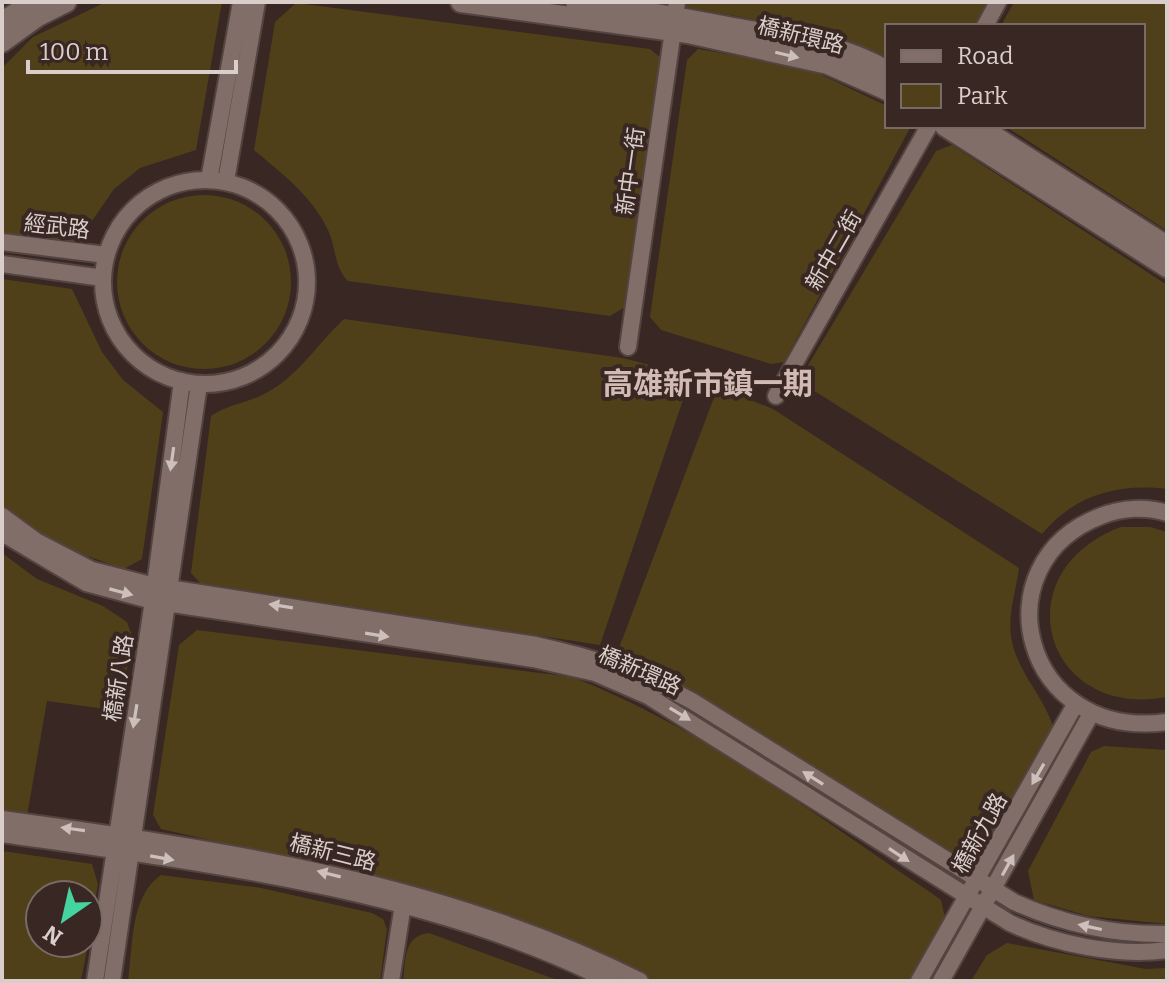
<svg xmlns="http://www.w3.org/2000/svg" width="1169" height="983" viewBox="0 0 1169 983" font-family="Bitter,'Noto Sans TC',serif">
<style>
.green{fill:#50401a}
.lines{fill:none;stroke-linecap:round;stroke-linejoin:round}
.minor-casing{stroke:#534441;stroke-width:20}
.tertiary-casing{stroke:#534441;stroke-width:24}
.minor{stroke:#826e68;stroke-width:16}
.tertiary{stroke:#826e68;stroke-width:20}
.oneway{fill:#cdc0bc}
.labels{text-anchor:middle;stroke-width:8;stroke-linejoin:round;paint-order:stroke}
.street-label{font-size:22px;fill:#dacecb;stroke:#382722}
.district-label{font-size:30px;font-weight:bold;fill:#d2bbb5;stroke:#382722}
</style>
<rect width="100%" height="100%" fill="#382722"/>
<path class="green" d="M106 2H222L196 150 140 168 114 189 76 244 2 234V68L33 37Z
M686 2H988L974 26H887V57L826 32 685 7Z
M1014 2H1167L1166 230 1005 126H1143V26H1001Z
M296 3 650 49 661 58 625 307 610 316 348 281C334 268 336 245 327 228 311 195 281 173 254 150L275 22Z
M698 49 807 68 887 106V126H911L784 362 771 364 661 330 650 317 687 60Z
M952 145 1167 285V489C1118 483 1074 495 1042 534L808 387 804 372 936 151Z
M117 282a87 87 0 1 1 174 0a87 87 0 1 1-174 0Z
M2 279 72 289 102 352 123 380 163 412 142 559 124 569C83 554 32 540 2 507Z
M344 319 623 358 691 376 600 645 200 583 191 573 211 416C228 404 247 403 264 394 298 377 317 344 344 319Z
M718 387 773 409 1019 568C1016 590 1008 614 1011 636 1015 669 1043 695 1053 726L980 857 958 862 619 648Z
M1121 527H1150L1167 532V697C1043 720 1002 571 1121 527Z
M2 553 37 579 103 606 127 622 132 636 121 711 47 701 27 816 2 812Z
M197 630 572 677C701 727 814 815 930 892L941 900 946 922 911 981H655L559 934 377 878 161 829 153 815 179 645Z
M1104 746 1167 750V924L1088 916 1034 900 1028 871 1091 752Z
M2 851 92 864 98 884 88 942V895H40V943H88L81 981H2Z
M161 875 261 888 372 913 383 919 387 929 380 981H128C133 946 130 896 161 875Z
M429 933 560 981H403C406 959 403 936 429 933Z
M1007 943 1146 969 1167 968V981H971L987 955Z"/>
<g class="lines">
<defs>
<path id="minor" d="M985 26 998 2
M209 180 241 2
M103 282a102 102 0 1 1 204 0a102 102 0 1 1-204 0Z
M226 181 257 2
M2 242 106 255
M2 264 103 278
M628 347 677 2
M776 396 929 126
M1167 513C1146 506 1121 508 1101 516 978 563 1022 742 1167 722
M2 516 36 541 92 570 155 586 536 645C592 657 641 673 692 701L1014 902C1063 924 1113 935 1167 934
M2 533 86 583 153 601 533 659 595 673 648 696 1010 923C1055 944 1117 957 1167 950
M2 819C219 849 443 881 640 981
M2 834C198 862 431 890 609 981
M95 981 153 601 182 381
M112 981 199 384
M391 981 404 898
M919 981 1075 705
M941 981 1091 714"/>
<path id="tertiary" d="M461 2 688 33 828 64 887 90
M576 2C627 9 677 17 728 27 782 37 838 42 887 71
M2 22 34 2
M2 42 38 16 66 2
M945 126 1167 267
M978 126 1167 246"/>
</defs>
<use href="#minor" class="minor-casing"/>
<use href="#tertiary" class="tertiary-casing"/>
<use href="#minor" class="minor"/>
<use href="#tertiary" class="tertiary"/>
</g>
<defs><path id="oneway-solid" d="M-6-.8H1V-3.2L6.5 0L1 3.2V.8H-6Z" transform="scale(2)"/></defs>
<g class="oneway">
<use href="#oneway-solid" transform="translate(787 55) rotate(13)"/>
<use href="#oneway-solid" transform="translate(172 459) rotate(98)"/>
<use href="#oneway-solid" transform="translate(121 592) rotate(15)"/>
<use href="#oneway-solid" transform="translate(281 606) rotate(-171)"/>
<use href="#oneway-solid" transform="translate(377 635) rotate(9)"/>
<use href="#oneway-solid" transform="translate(680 714) rotate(31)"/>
<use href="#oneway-solid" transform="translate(135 716) rotate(99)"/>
<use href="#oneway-solid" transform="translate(1038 774) rotate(120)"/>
<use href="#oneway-solid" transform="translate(813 778) rotate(-148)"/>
<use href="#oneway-solid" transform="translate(73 829) rotate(-172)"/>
<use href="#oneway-solid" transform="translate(899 855) rotate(33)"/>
<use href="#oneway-solid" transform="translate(162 858) rotate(10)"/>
<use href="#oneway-solid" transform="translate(1008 865) rotate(-61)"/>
<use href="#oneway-solid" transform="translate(329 874) rotate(-166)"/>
<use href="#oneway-solid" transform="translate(1090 927) rotate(-168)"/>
</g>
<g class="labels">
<g class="street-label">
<text transform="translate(801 35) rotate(14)" y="8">橋新環路</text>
<text transform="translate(630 171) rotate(-82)" y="8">新中一街</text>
<text transform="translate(57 226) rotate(7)" y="8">經武路</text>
<text transform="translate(833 250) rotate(-60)" y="8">新中二街</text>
<text transform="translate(640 670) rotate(24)" y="8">橋新環路</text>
<text transform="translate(118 678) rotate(-81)" y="8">橋新八路</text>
<text transform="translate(979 833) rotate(-61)" y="8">橋新九路</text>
<text transform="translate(333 852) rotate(14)" y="8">橋新三路</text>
</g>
<g class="district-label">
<text x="708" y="394">高雄新市鎮一期</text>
</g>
</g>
<rect width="1169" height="983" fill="none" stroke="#dacecb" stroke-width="8"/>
<rect x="885" y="24" width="260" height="104" fill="#382722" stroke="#796a66" stroke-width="2"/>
<rect x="901" y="50" width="40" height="12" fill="#826e68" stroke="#796a66" stroke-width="2"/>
<text x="957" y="64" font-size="24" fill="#dacecb">Road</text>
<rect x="901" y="84" width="40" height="24" fill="#50401a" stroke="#796a66" stroke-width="2"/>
<text x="957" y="104" font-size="24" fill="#dacecb">Park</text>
<g transform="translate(64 919) rotate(214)"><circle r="38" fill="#382722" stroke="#796a66" stroke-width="2"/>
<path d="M0-6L14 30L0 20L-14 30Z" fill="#45d49f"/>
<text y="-12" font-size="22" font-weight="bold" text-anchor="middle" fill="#dacecb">N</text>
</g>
<path d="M28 60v12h208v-12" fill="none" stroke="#dacecb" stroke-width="4"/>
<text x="40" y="60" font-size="24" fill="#dacecb" stroke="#382722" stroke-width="6" paint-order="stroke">100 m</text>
</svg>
